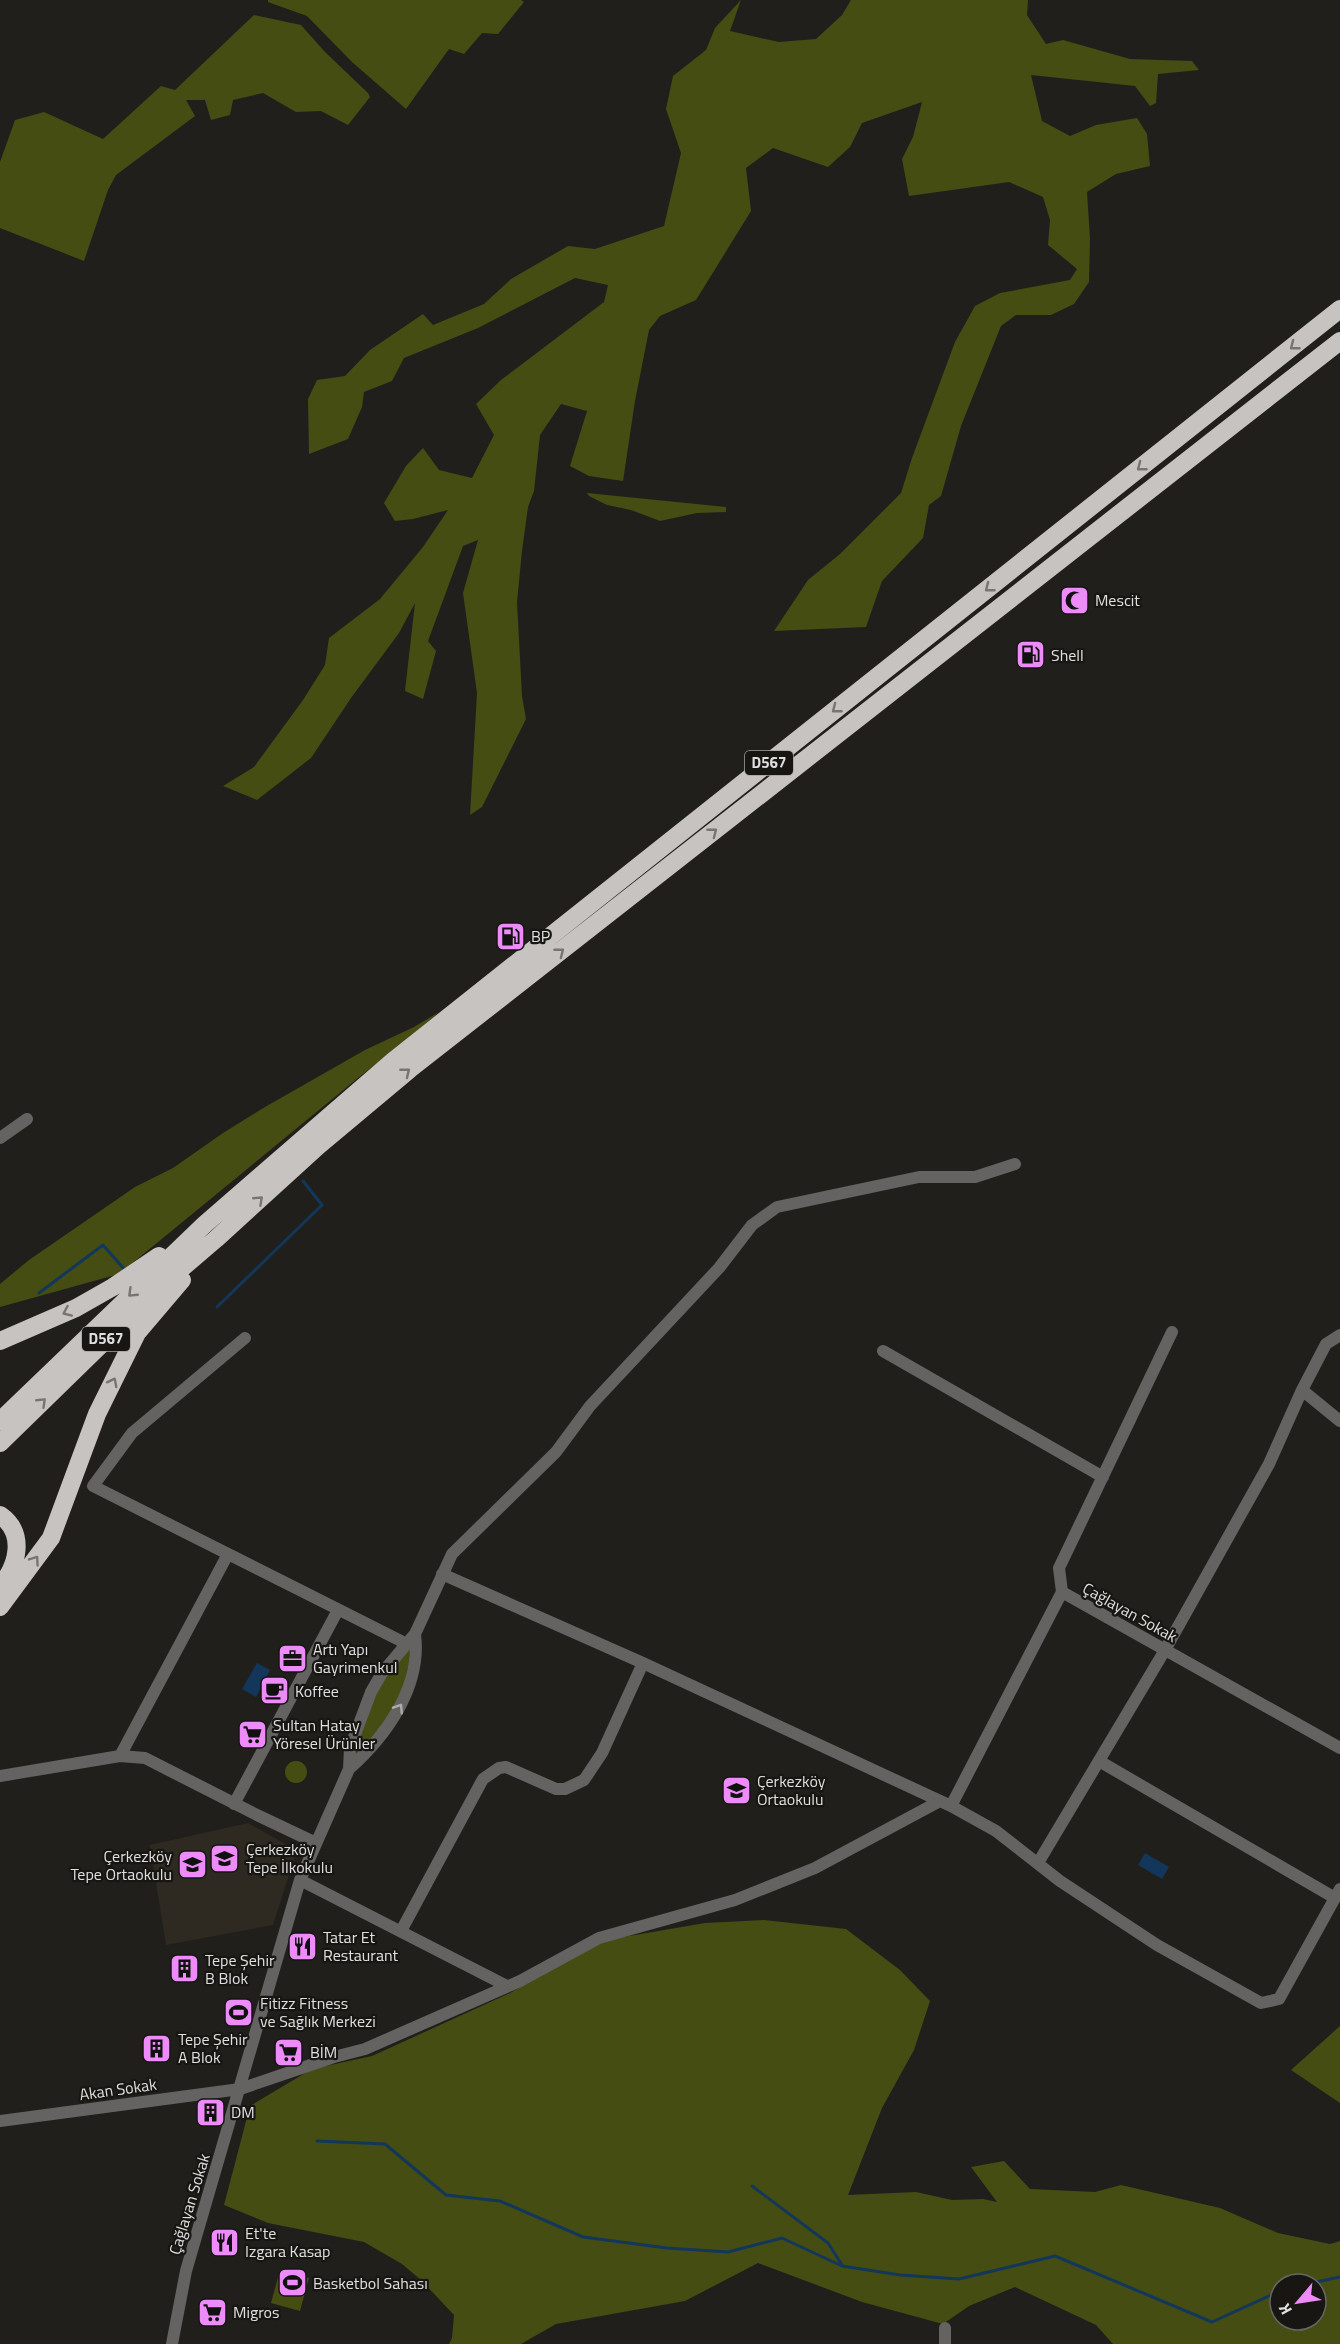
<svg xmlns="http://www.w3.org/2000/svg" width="1340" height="2344" viewBox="0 0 1340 2344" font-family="'Titillium Web',sans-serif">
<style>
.built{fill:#2e2921}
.green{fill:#454d13;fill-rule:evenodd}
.water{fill:#13375a}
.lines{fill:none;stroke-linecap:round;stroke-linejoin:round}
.stream{stroke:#13375a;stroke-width:3}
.minor{stroke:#646362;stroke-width:12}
.highway{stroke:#c6c3c0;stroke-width:18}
.oneway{stroke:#777572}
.oneway2{stroke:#aeadac}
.labels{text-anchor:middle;stroke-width:4.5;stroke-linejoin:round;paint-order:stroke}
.shield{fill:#171613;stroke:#a4a3a0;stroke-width:1.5}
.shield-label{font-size:15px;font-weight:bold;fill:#e0dfdd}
.poi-label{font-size:16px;fill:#e0dfdd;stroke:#171613;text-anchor:start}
.street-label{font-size:16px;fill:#e0dfdd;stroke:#171613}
</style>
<rect width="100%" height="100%" fill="#211f1c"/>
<path class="built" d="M248 1823 289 1846 295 1856 273 1925 166 1945 150 1845Z"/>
<path class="green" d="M268 0H521L524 2 498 34 482 33 464 54 449 49 406 109 352 62 307 16 268 2Z
M741 0 730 31 779 42 816 39 842 15 851 0H1028L1027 15 1046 44 1063 40 1130 59 1192 61 1199 70 1158 74 1156 103 1150 106 1135 86 1031 75 1042 121 1070 136 1096 125 1137 118 1147 134 1150 166 1116 174 1087 192 1090 239 1089 282 1074 304 1051 315H1016L1001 326 961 426 941 496 929 505 923 538 882 581 866 627 774 631 808 580 840 554 901 493 912 458 955 342 975 306 1000 293 1070 280 1077 269 1048 245 1050 220 1043 197 1009 182 909 196 902 159 913 137 922 102 862 123 850 147 828 167 773 148 746 168 751 211 696 300 660 316 649 330 635 401 623 481 589 476 570 466 587 411 561 404 540 435 534 491 528 507 522 551 517 602 522 696 526 719 482 807 470 815 477 693 463 593 478 540 463 546 428 641 436 651 423 699 405 691 415 603 399 633 351 698 311 758 257 800 223 786 254 767 303 700 325 665 329 638 380 599 423 547 448 510 413 519 395 521 384 503 406 466 423 448 439 470 472 478 494 435 476 404 501 380 604 302 608 285 575 278 478 328 404 358 392 381 364 392 362 407 348 439 309 454 308 399 317 380 345 376 370 350 423 314 433 325 484 304 511 279 568 246 595 249 664 226 681 153 666 109 673 76 706 50 715 28Z
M254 15 301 25 325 52 368 93 370 97 348 125 321 111 296 112 263 93 233 100 230 115 211 120 205 100H186L195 116 116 175 108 190 84 261 0 228V162L15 120 44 112 103 139 161 86 175 90Z
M587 493 726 507V512L697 513 660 521 631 510 607 505 589 496Z
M439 1012 416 1033 358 1078 119 1274 0 1307V1284L29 1260 135 1187 173 1168 223 1133 265 1107 365 1050 414 1027Z
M414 1642 400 1702 374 1740 352 1760 377 1687Z
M285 1772a11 11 0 1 1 22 0a11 11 0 1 1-22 0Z
M764 1920 846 1929 900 1970 930 2001 914 2050 882 2108 848 2195 916 2192 952 2200 983 2199 997 2202 971 2167 1004 2161 1030 2189 1095 2192 1121 2185 1220 2208 1278 2233 1330 2244 1340 2241V2344H1113L1096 2325 1015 2287 969 2306 943 2324 862 2302 758 2263 685 2301 556 2324 521 2344H449L452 2338 454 2315 421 2280 402 2264 364 2242 268 2223 224 2205 250 2106 312 2069 372 2056 510 1993 600 1941 705 1923ZM1280 2284H1316V2320H1280Z
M1340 2026V2103L1291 2070Z
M280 2270 309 2278 300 2311 271 2303Z"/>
<path class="water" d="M257 1663 270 1670 256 1697 242 1689Z
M1145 1853 1169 1867 1162 1879 1138 1865Z"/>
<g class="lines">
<path class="stream" d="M39 1293 103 1245 125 1270
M217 1307 322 1205 303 1181
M317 2141 385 2144 446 2195 500 2201 583 2237 667 2248 728 2252 782 2238 842 2266 900 2275 959 2279 1055 2256 1212 2322 1280 2291
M752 2186 828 2243 842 2265
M1307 2284 1340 2277"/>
<path class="minor" d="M0 1138 27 1119
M245 1338 132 1433 93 1486 407 1644
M883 1351 1103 1477
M1302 1390 1340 1421
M442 1574 643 1663 951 1806 996 1831 1060 1881 1157 1945 1261 2003 1279 1999 1340 1889
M1062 1592 1059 1568 1172 1332
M120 1756 228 1554
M1099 1761 1335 1898
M349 1769C386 1736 422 1687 415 1634
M0 1776 120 1756 145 1758 257 1815 316 1843
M234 1804 338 1610
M951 1806 1062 1592 1340 1748
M1038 1863 1165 1650 1269 1464 1302 1390 1326 1344 1340 1335
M300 1880 507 1986
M401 1931 483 1779 499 1768 506 1767 556 1789H565L584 1780 602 1753 643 1663
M0 2121 240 2089 334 2057 365 2049 520 1981 599 1938 735 1900 815 1868 940 1801
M945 2328V2344
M172 2344 186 2271 300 1880 349 1769 350 1748 371 1692 382 1673 415 1634 452 1554 556 1452 590 1406 719 1268 752 1225 777 1207 919 1177H975L1015 1164"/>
<path class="highway" d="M0 1341 76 1308 113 1287 159 1256
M0 1421 205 1224 393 1061 1340 309
M0 1443 161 1286 216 1239 318 1146 410 1069 1340 341
M0 1515C26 1533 18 1566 0 1586
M0 1607 51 1538 97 1414 137 1333 182 1280"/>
</g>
<defs><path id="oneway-chevron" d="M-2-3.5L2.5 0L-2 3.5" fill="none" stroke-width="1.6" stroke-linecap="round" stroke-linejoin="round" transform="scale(1.5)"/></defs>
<g class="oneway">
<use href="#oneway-chevron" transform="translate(1294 346) rotate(142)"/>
<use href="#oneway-chevron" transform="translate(1141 467) rotate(142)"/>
<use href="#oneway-chevron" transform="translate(989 588) rotate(142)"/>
<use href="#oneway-chevron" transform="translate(836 709) rotate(142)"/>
<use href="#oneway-chevron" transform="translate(713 832) rotate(-38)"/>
<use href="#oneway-chevron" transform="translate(560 952) rotate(-38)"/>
<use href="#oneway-chevron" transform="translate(406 1072) rotate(-39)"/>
<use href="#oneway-chevron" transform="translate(259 1200) rotate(-43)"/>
<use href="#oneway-chevron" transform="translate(132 1293) rotate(136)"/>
<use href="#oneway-chevron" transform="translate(67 1312) rotate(156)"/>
<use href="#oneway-chevron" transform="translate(113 1382) rotate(-63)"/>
<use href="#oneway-chevron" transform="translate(42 1402) rotate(-44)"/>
<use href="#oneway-chevron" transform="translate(35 1560) rotate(-55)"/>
</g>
<use class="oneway2" href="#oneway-chevron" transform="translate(399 1708) rotate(-57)"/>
<defs>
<symbol id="mosque-square" viewBox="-11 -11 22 22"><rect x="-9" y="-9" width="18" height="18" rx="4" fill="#ed8cf9" stroke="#171613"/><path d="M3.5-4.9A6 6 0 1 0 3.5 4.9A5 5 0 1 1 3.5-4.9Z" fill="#111"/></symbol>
<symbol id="fuel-square" viewBox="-11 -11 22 22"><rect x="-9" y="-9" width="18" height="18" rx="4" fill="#ed8cf9" stroke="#171613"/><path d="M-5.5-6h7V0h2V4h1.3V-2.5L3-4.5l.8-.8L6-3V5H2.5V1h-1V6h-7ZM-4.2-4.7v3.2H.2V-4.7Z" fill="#111"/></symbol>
<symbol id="office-square" viewBox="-11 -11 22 22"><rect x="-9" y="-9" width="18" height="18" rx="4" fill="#ed8cf9" stroke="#171613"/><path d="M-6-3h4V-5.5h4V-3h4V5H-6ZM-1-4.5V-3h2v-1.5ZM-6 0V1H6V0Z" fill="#111"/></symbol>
<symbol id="cafe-square" viewBox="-11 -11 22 22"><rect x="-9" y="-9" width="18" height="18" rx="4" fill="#ed8cf9" stroke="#171613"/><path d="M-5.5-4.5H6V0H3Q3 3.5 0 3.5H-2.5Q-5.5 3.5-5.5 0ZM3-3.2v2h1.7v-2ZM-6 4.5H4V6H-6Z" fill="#111"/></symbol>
<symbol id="supermarket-square" viewBox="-11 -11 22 22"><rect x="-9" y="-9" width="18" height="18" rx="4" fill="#ed8cf9" stroke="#171613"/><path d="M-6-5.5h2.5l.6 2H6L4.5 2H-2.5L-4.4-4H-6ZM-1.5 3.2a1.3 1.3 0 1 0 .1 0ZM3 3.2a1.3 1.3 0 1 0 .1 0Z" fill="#111"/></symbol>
<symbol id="school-square" viewBox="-11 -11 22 22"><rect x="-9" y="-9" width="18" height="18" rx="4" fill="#ed8cf9" stroke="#171613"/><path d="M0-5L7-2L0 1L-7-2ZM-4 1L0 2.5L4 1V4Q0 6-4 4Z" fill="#111"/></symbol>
<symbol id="restaurant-square" viewBox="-11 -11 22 22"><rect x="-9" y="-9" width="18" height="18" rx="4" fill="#ed8cf9" stroke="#171613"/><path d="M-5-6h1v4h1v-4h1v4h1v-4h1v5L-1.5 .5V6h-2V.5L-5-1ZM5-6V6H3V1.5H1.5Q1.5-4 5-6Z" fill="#111"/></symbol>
<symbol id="building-square" viewBox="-11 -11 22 22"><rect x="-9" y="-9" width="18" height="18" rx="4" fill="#ed8cf9" stroke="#171613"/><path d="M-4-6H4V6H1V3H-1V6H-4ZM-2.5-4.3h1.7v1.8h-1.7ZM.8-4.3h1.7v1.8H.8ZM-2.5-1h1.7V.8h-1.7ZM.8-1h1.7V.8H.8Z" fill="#111"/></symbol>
<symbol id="stadium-square" viewBox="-11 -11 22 22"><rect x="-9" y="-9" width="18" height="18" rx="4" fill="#ed8cf9" stroke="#171613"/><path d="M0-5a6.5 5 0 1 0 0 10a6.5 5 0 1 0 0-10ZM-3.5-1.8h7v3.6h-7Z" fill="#111"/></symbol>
</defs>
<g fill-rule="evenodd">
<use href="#mosque-square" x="1058" y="584" width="33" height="33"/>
<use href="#fuel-square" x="1014" y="638" width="33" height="33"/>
<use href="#fuel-square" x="494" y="920" width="33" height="33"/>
<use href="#office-square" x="276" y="1642" width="33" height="33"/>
<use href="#cafe-square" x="258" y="1674" width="33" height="33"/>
<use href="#supermarket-square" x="236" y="1718" width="33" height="33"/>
<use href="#school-square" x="720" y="1774" width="33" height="33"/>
<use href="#school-square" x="208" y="1842" width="33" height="33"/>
<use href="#school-square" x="176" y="1848" width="33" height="33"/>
<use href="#restaurant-square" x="286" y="1930" width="33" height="33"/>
<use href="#building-square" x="168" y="1952" width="33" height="33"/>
<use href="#stadium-square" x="222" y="1996" width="33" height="33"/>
<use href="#building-square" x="140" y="2032" width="33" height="33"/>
<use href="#supermarket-square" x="272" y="2036" width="33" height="33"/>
<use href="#building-square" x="194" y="2096" width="33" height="33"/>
<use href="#restaurant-square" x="208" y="2226" width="33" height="33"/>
<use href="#stadium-square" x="276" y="2266" width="33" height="33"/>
<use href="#supermarket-square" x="196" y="2296" width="33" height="33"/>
</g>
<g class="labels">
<g class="shield">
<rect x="745" y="751" width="48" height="24" rx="4.5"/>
<rect x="82" y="1327" width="48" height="24" rx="4.5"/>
</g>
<g class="shield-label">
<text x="769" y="768">D567</text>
<text x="106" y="1344">D567</text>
</g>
<g class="poi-label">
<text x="1095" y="606">Mescit</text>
<text x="1051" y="661">Shell</text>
<text x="531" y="942">BP</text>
<text x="313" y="1655">Artı Yapı<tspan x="313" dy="18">Gayrimenkul</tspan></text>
<text x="295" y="1697">Koffee</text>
<text x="273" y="1731">Sultan Hatay<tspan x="273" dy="18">Yöresel Ürünler</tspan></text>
<text x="757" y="1787">Çerkezköy<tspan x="757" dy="18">Ortaokulu</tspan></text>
<text x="246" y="1855">Çerkezköy<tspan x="246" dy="18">Tepe İlkokulu</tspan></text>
<text x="172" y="1862" text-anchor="end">Çerkezköy<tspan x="172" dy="18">Tepe Ortaokulu</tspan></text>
<text x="323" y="1943">Tatar Et<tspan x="323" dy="18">Restaurant</tspan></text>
<text x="205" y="1966">Tepe Şehir<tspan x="205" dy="18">B Blok</tspan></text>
<text x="260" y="2009">Fitizz Fitness<tspan x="260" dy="18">ve Sağlık Merkezi</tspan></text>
<text x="178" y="2045">Tepe Şehir<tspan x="178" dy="18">A Blok</tspan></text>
<text x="310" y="2058">BİM</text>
<text x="231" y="2118">DM</text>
<text x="245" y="2239">Et'te<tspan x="245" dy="18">Izgara Kasap</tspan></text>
<text x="313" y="2289">Basketbol Sahası</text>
<text x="233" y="2318">Migros</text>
</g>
<g class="street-label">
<text transform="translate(1130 1612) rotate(29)" y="6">Çağlayan Sokak</text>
<text transform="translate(118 2089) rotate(-8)" y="6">Akan Sokak</text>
<text transform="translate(189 2204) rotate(-73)" y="6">Çağlayan Sokak</text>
</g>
</g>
<g transform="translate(1298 2302) rotate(241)"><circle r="28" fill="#171613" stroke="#676664" stroke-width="1.5"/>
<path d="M0-4.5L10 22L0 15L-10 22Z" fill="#ed8cf9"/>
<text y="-9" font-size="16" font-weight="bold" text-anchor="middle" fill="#e0dfdd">K</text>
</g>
</svg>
